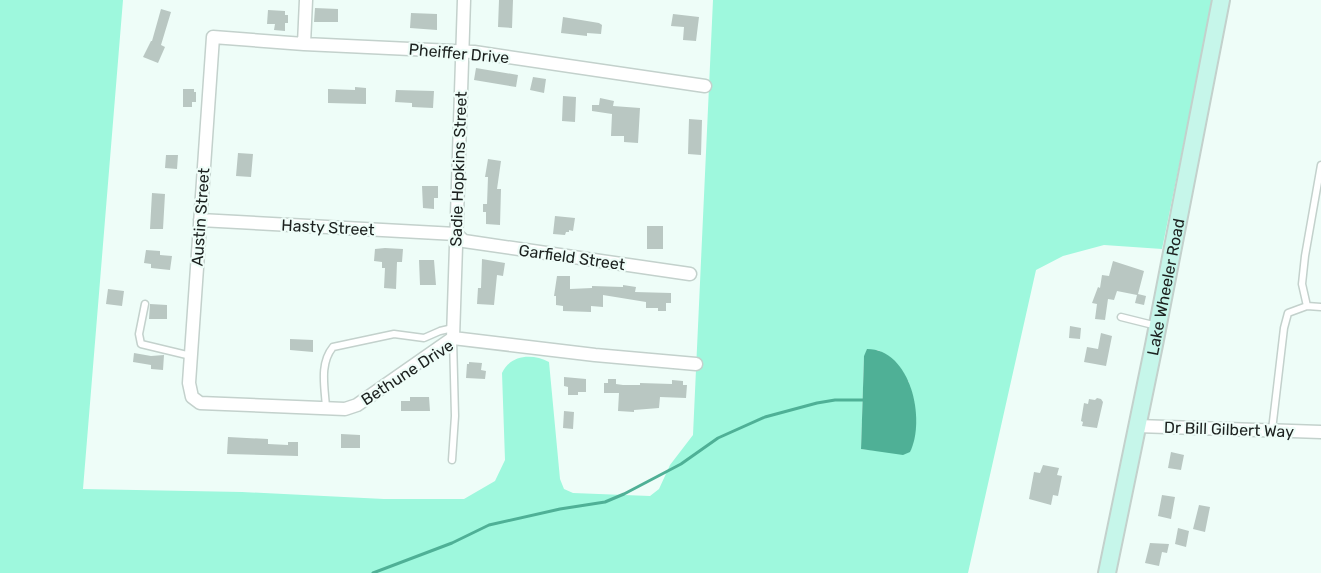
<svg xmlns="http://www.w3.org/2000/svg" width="1321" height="573" viewBox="0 0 1321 573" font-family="Rubik,sans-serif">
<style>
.green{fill:#9ef8dd;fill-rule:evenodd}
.water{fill:#4fb096}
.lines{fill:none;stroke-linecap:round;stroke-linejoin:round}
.stream{stroke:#4fb096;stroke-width:3}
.building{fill:#b9c7c2}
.lane-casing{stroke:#c3d1cc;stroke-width:9}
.street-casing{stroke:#c3d1cc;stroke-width:15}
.secondary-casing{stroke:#c3d1cc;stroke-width:20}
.lane{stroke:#fff;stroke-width:6}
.street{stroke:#fff;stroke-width:12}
.secondary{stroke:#c6f6ea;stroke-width:16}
.labels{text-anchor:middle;stroke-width:4.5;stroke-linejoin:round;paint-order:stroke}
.street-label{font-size:16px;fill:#1c211f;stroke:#eefdf8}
</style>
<rect width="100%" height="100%" fill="#eefdf8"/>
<path class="green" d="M0 0H123L83 489 242 492 384 499H464L495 481 505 460 502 373C510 355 532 353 549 362L560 479 564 489 573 493 650 496 659 489 670 465 693 435 713 0H1213L1162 249 1104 245 1063 256 1036 270 968 573H0ZM878 350 890 358 909 382 880 451 861 449 864 356Z"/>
<path class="water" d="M867 349C911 349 926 420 910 452L903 455 861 449 864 356Z"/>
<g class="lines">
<path class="stream" d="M373 573 452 543 489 525 560 509 605 502 624 494 681 464 718 438 765 417 817 403 835 400H866"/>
</g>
<path class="building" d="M499 0H513L512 28 498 27Z
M315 8 338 9V22H314Z
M161 9 171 12 161 45 165 47 158 63 143 57 151 41H152Z
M268 10 285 11V15H288V23H285V31L274 30 275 24H267Z
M411 13 437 14V30L410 28Z
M673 14 699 17 696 41 683 40 684 27 671 26Z
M563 17 599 23 602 25 601 34 587 33V36L561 33Z
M476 68 518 75 516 87 474 80Z
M533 77 546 79 544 93 530 90Z
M355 87 366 88V104L328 103V89L355 90Z
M183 89H194V92H196V102H192V107H183Z
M396 90 434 91 433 108 412 107V103L395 102Z
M563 96 576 97 575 122 562 121Z
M600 98 614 101 613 106 640 108 638 143 624 142V136H611L612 114 592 111V105H599Z
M689 119 702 120 701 155 688 154Z
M238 153 253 154 251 177 236 176Z
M166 155H178L177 169 165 168Z
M488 159 501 161 497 189H501L500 225 486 224V212H483V204H487L488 177H485Z
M422 186H438V198H434V209L423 208Z
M152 193 165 194 163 229H150Z
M555 216 575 218 573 231 569 230V232H566L565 235 553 234Z
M647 226H663V249H647Z
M385 248 403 249 402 262H397L396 289 384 288 385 268H382V262L374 261 375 249Z
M146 250 160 251V255L172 256 170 270 151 268V264L144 263Z
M482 259 505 263 503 276 497 275 494 305 477 304 478 288H481Z
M419 260H434L436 285H420Z
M1113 261 1144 271 1138 294 1146 296 1144 305 1135 303 1137 295 1117 291 1114 300 1108 299 1105 320 1095 319 1097 304 1092 303 1098 287 1100 288 1102 275 1109 276Z
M557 276H570V289L592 288V286L623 287V285L636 287 635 292 671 293V303H666V311H658V308H646V302L603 295V307L591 306V312L563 311V306L556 305V296H554Z
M108 289 124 291 122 306 106 304Z
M150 304 167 305V319H149Z
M1070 326 1081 328 1080 339 1069 338Z
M1101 333 1112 336 1106 366 1084 362 1087 347 1098 349Z
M290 339 313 340V352L290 350Z
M134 353 151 356 164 355 163 370 151 369V365L133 362Z
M469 362 482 363 481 370 486 371 485 379 466 378 467 364H469Z
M564 377 586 379V392H578V395H568V387L564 386Z
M608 379H616V384L623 385H640V383L672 384V380L683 381V385H687L686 398 660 397 659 408 634 410V412L618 411 619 393H604V383H608Z
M410 397H429L430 411H401V401H410Z
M1097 398 1101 399 1103 402 1097 428 1082 426 1083 422 1081 421 1084 403 1088 404 1089 399 1095 400Z
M564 411 574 412 573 429 563 428Z
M341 434 360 435V448H341Z
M228 437 268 439V444L288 445V442H298V456L227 454Z
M1171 452 1184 455 1181 470 1168 468Z
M1043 465 1059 468 1057 475 1062 476 1058 496 1053 495 1051 505 1029 499 1034 472 1040 473Z
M1162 495 1175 497 1171 519 1158 516Z
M1199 505 1210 507 1205 532 1193 529Z
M1178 528 1189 531 1186 547 1175 544Z
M1150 543 1169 544 1167 553 1162 552 1159 566 1145 563Z"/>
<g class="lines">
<defs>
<path id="lane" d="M145 304 139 334 141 344 191 356
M1307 306 1302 284 1305 256 1321 165
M1121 317 1157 326
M326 408C325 388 319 364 333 347L394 334 424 338 440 331 453 328
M1272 430 1284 328 1288 313 1307 306 1321 307
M452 460 455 416 453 338"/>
<path id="street" d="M304 44 306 0
M200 220 456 234 464 241 690 274
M453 338 464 0
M696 364 595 355 453 338 357 405 345 409 200 403 192 397 189 383 213 37 304 44 474 52 705 86
M1137 426 1321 432"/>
<g id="secondary">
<path id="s1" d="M1107 573 1154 345 1221 0"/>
</g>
</defs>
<use href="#lane" class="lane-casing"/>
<use href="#street" class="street-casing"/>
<use href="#secondary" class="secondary-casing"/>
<use href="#lane" class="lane"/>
<use href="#street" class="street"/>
<use href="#secondary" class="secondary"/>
</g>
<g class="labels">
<g class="street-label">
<text transform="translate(459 53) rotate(5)" y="6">Pheiffer Drive</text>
<text transform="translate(458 169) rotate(-88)" y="6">Sadie Hopkins Street</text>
<text transform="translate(200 217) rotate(-86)" y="6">Austin Street</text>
<text transform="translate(328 227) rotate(3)" y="6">Hasty Street</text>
<text transform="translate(572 257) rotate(8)" y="6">Garfield Street</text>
<text dy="6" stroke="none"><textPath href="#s1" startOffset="292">Lake Wheeler Road</textPath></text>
<text transform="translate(407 372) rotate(-33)" y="6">Bethune Drive</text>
<text transform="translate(1229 429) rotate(2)" y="6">Dr Bill Gilbert Way</text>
</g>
</g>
</svg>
